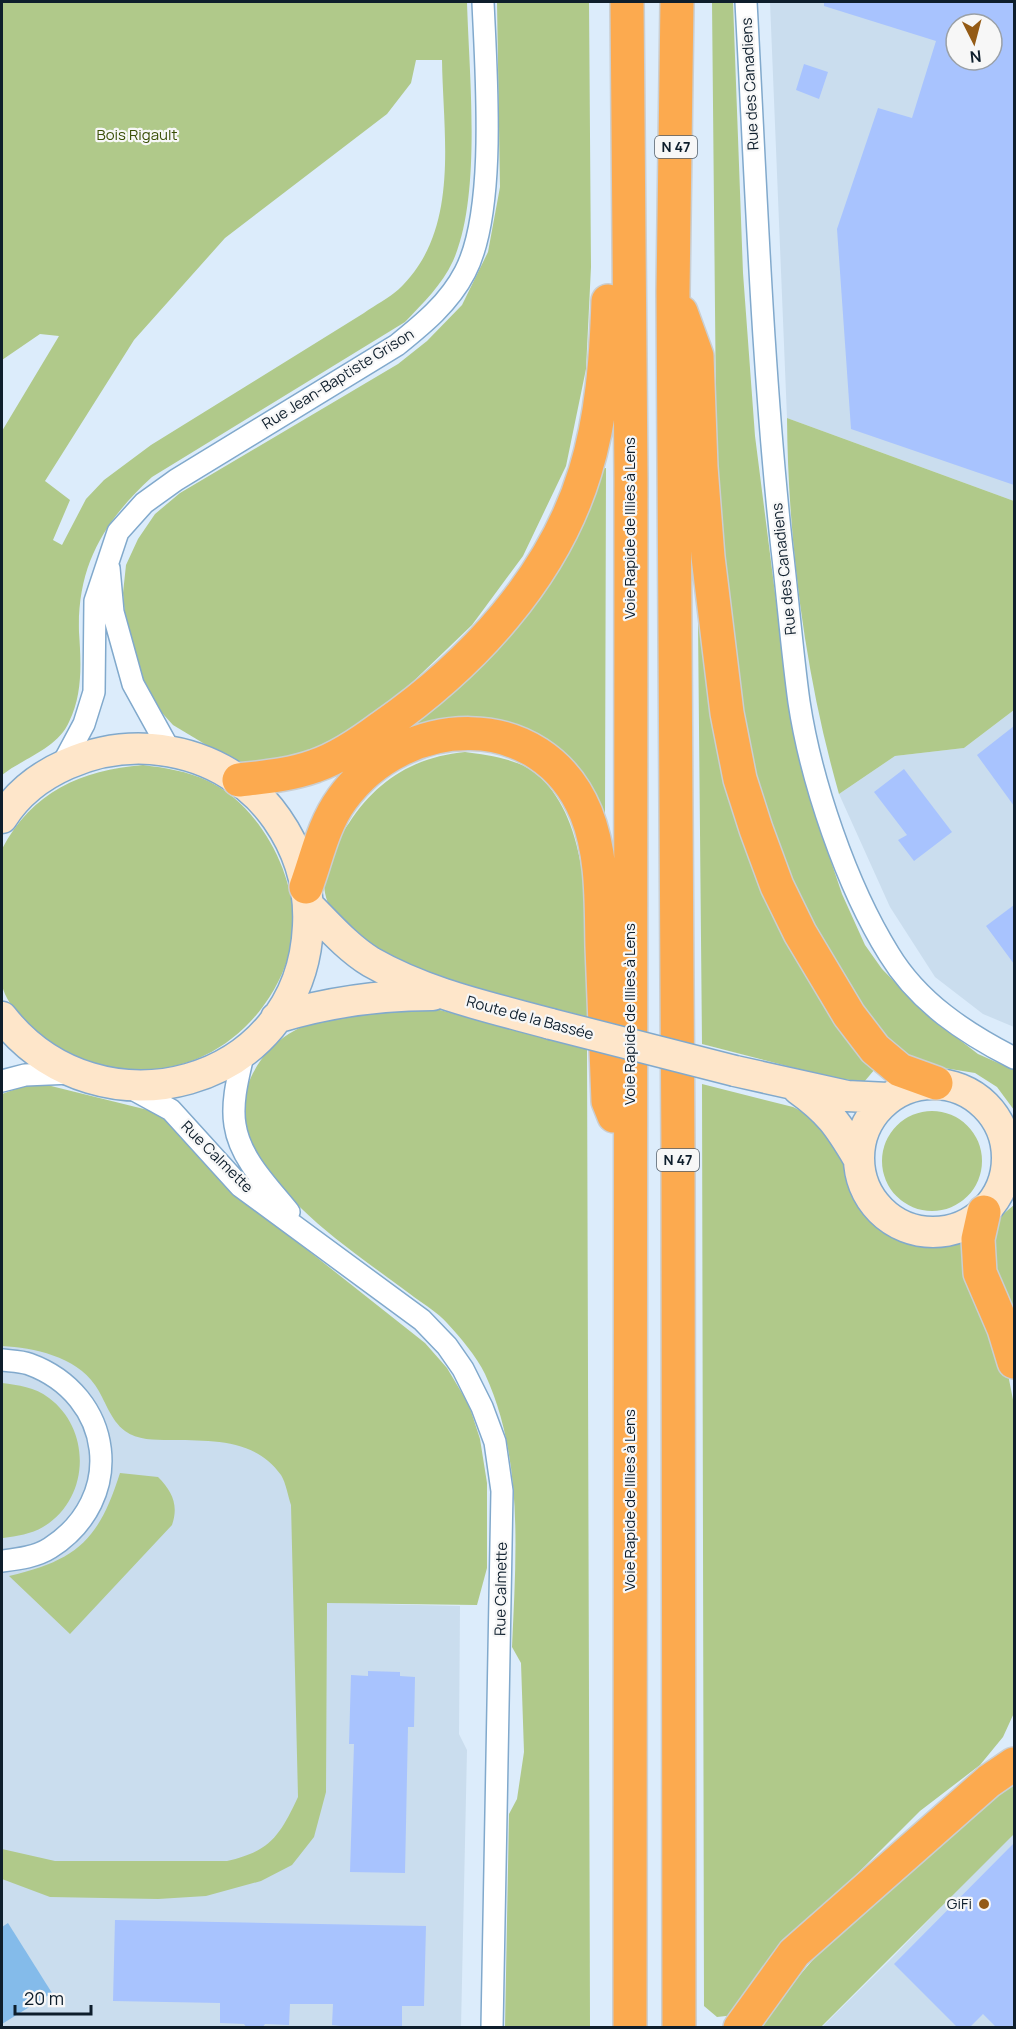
<svg xmlns="http://www.w3.org/2000/svg" width="1016" height="2029" viewBox="0 0 1016 2029" font-family="Manrope,sans-serif">
<style>
.built{fill:#caddee;fill-rule:evenodd}
.green{fill:#b0c98a;fill-rule:evenodd}
.water{fill:#84bbea}
.building{fill:#a8c3fe;fill-rule:evenodd}
.lines{fill:none;stroke-linecap:round;stroke-linejoin:round}
.street-casing{stroke:#81a9cc;stroke-width:24}
.secondary-casing{stroke:#81a9cc;stroke-width:33}
.highway-casing{stroke:#caced1;stroke-width:36}
.street{stroke:#fff;stroke-width:21}
.secondary{stroke:#fee6ca;stroke-width:30}
.highway{stroke:#fcaa4f;stroke-width:33}
.secondary-bridge-casing{stroke:#81a9cc;stroke-width:33;stroke-linecap:butt}
.secondary-bridge{stroke:#fee6ca;stroke-width:30}
.poi-dot{fill:#945b16;stroke:#f7f7f7;stroke-width:2}
.labels{text-anchor:middle;stroke-width:4.5;stroke-linejoin:round;paint-order:stroke}
.shield{fill:#f7f7f7;stroke:#545f69;stroke-width:1.5}
.shield-label{font-size:14px;font-weight:bold;fill:#0e1e2c}
.street-label{font-size:15px;fill:#0e1e2c;stroke:#f7f7f7}
.park-label{font-size:15px;fill:#394e06;stroke:#f7f7f7}
.poi-label{font-size:15px;fill:#0e1e2c;stroke:#f7f7f7;text-anchor:end}
</style>
<rect width="100%" height="100%" fill="#dcecfb"/>
<path class="built" d="M770 2H1014V501L787 418ZM956 24H992V60H956Z
M1014 710V1027L983 1014 935 977 890 907 839 794 895 756 964 748Z
M2 1333 299 1449 294 1602 460 1606 459 1734 467 1750 461 2027 2 2028Z
M1014 1832V2027L821 2028 889 1961Z"/>
<path class="green" d="M2 2H467C469 74 482 196 453 261 442 285 423 303 405 322L152 477C105 520 77 565 79 632 81 662 83 694 69 722 58 748 22 759 2 775V431L59 336 40 334 2 360ZM416 60H442C443 137 461 230 399 289 389 298 375 305 364 313L151 445 104 480 86 499 62 545 53 540 70 500 45 481 134 340 225 238 387 114 411 83Z
M497 2H589L591 267 586 369 566 466 523 556 472 625 397 697 330 749 255 766 228 758 173 725 153 703 138 676 127 638 123 593 126 565 138 539 155 514 180 493 398 364 427 341 462 305 488 252 500 187Z
M712 2H733L743 273 755 436 789 703 808 793 842 894 865 945 882 969 926 1014 978 1054 1014 1070V1110L997 1087 975 1073 938 1067 897 1051 863 1022 807 930 749 774 717 514Z
M787 418 1014 501V710L964 748 895 756 839 794C805 675 788 542 787 418Z
M606 468 605 815 599 814 470 719 435 721 384 746 417 715 595 470Z
M698 622 703 624 717 730 875 1069 864 1082 829 1077 702 1044Z
M465 752C486 755 513 758 531 770 597 816 587 946 588 1017 528 1001 466 989 408 966 397 962 384 959 374 953 365 948 332 912 328 903 316 873 333 846 349 823 377 780 414 757 465 752Z
M143 765C166 768 187 771 208 781 266 808 309 896 288 958 265 1028 200 1077 126 1069 102 1067 77 1066 58 1049 39 1032 8 1012 2 985 0 973 2 957 2 945 2 913 2 881 2 849 32 792 81 770 143 765Z
M436 1009 587 1049 590 2027H505L509 1814 517 1799 524 1752 521 1663 512 1647C516 1555 524 1459 485 1374 477 1357 459 1336 447 1323 438 1313 425 1305 414 1297 356 1252 207 1163 253 1073 288 1006 372 1010 436 1009Z
M702 1084 793 1107 817 1119 844 1159 851 1187 862 1211 879 1226 904 1241 924 1247 966 1241 1007 1369 1014 1405V1713L1003 1737 980 1765 920 1811 802 1929 735 2015 717 2017 704 2006Z
M24 1086H51L156 1112 191 1141 200 1159 224 1184 425 1343 447 1368 469 1405 480 1439 487 1483V1568L477 1605 327 1603 326 1792 314 1837 292 1865 261 1881 206 1896 158 1899 50 1897 2 1879V1849L55 1861H227C271 1851 280 1835 298 1797L291 1505C288 1496 286 1483 281 1475 254 1437 209 1441 169 1440 155 1440 137 1440 125 1431 110 1420 105 1399 95 1385 75 1356 34 1348 2 1346V1094Z
M882 1161a50 50 0 1 1 100 0a50 50 0 1 1-100 0Z
M1014 1205V1336L1001 1299 988 1232 1002 1215Z
M2 1383C18 1385 35 1387 49 1398 92 1430 90 1499 43 1527 31 1534 17 1536 3 1538Z
M120 1473 158 1477C172 1491 179 1505 172 1525L70 1634 9 1576C78 1560 99 1539 120 1473Z
M1014 1784V1834L821 2027 762 2028C825 1928 921 1853 1014 1784Z"/>
<path class="water" d="M8 1923 52 1993 2 2024V1927Z"/>
<path class="building" d="M824 2H1014V485L851 429 837 229 878 108 912 118 936 41 824 6ZM956 24H992V60H956Z
M804 64 828 72 819 99 796 90Z
M1014 726V806L977 755Z
M904 769 952 832 914 861 898 840 907 835 874 792Z
M1014 905V964L986 926Z
M368 1671 400 1672V1676L415 1677 414 1727H408L405 1873 350 1872 354 1744H349L351 1675 368 1676Z
M1014 1843V2028H997L983 2014 969 2028H958L894 1964Z
M115 1920 426 1926 424 2006H402V2026L358 2028 332 2025 333 2004H290L289 2025 265 2024 262 2028H247L244 2024 220 2023V2003L113 2001Z"/>
<g class="lines">
<defs>
<path id="street" d="M746 2C756 184 762 367 782 549 788 600 792 651 799 702 811 781 846 885 889 954 918 1002 965 1033 1014 1058
M109 568 113 612 133 684 170 751
M61 767 84 724 94 692 95 601 118 532 144 503 176 480 397 345C423 324 449 303 465 272 497 211 486 73 483 2
M244 1051C239 1074 231 1101 235 1125 240 1159 269 1187 289 1212
M2 1081 25 1075 72 1073
M127 1086 171 1110 240 1186 422 1320 447 1346 463 1369 482 1407 495 1442 502 1491 492 2028
M2 1360C10 1361 21 1361 29 1364 114 1395 127 1499 50 1548 36 1557 18 1559 2 1561"/>
<path id="secondary" d="M2 818C32 770 96 745 151 749 202 753 248 777 277 819 300 852 310 887 308 926 301 1088 99 1141 2 1017
M309 906C328 925 348 948 371 962 427 994 489 1007 551 1024
M276 1018C328 1002 379 995 433 995
M735 1071 847 1096 888 1098
M859 1158a74 74 0 1 1 148 0a74 74 0 1 1-148 0Z
M798 1089C829 1111 839 1126 858 1158"/>
<path id="highway" d="M627 2 631 479 630 2028
M677 2 673 292 678 1154 679 2028
M681 312 697 356 701 467 708 557 727 713 740 779 756 829 777 886 800 933 849 1015 875 1049 900 1070 936 1083
M239 780C265 777 290 775 315 766 339 758 362 742 382 727 471 665 553 578 585 472 602 417 606 359 608 301
M306 887C317 857 323 825 342 799 404 713 542 706 586 813 603 855 601 903 602 947 604 998 606 1050 608 1101L614 1116
M984 1212 978 1239 980 1273 1004 1329 1014 1362
M740 2028 794 1953 989 1781 1014 1764"/>
</defs>
<use href="#street" class="street-casing"/>
<use href="#secondary" class="secondary-casing"/>
<use href="#highway" class="highway-casing"/>
<use href="#street" class="street"/>
<use href="#secondary" class="secondary"/>
<use href="#highway" class="highway"/>
<defs>
<path id="secondary-bridge" d="M551 1024 735 1071"/>
</defs>
<use href="#secondary-bridge" class="secondary-bridge-casing"/>
<use href="#secondary-bridge" class="secondary-bridge"/>
</g>
<circle class="poi-dot" cx="984" cy="1904" r="6"/>
<g class="labels">
<g class="shield">
<rect x="655" y="136" width="42" height="22" rx="4.5"/>
<rect x="657" y="1149" width="42" height="22" rx="4.5"/>
</g>
<g class="shield-label">
<text x="676" y="152">N 47</text>
<text x="678" y="1165">N 47</text>
</g>
<g class="street-label">
<text transform="translate(750 84) rotate(-93)" y="5">Rue des Canadiens</text>
<text transform="translate(338 379) rotate(-32)" y="5">Rue Jean-Baptiste Grison</text>
<text transform="translate(630 528) rotate(-90)" y="5">Voie Rapide de Illies à Lens</text>
<text transform="translate(784 569) rotate(-96)" y="5">Rue des Canadiens</text>
<text transform="translate(630 1014) rotate(-90)" y="5">Voie Rapide de Illies à Lens</text>
<text transform="translate(530 1018) rotate(15)" y="5">Route de la Bassée</text>
<text transform="translate(217 1157) rotate(45)" y="5">Rue Calmette</text>
<text transform="translate(630 1500) rotate(-90)" y="5">Voie Rapide de Illies à Lens</text>
<text transform="translate(501 1589) rotate(-89)" y="5">Rue Calmette</text>
</g>
<g class="park-label">
<text x="137" y="140">Bois Rigault</text>
</g>
<g class="poi-label">
<text x="972" y="1909">GiFi</text>
</g>
</g>
<rect width="1016" height="2029" fill="none" stroke="#0e1e2c" stroke-width="6"/>
<g transform="translate(974 42) rotate(174)"><circle r="28" fill="#f7f7f7" stroke="#9aa0a6" stroke-width="1.5"/>
<path d="M0-4.5L10 22L0 15L-10 22Z" fill="#945b16"/>
<text y="-9" font-size="16" font-weight="bold" text-anchor="middle" fill="#0e1e2c">N</text>
</g>
<path d="M15 2005v9h76v-9" fill="none" stroke="#0e1e2c" stroke-width="3"/>
<text x="24" y="2005" font-size="18" fill="#0e1e2c" stroke="#f7f7f7" stroke-width="4.5" paint-order="stroke">20 m</text>
</svg>
